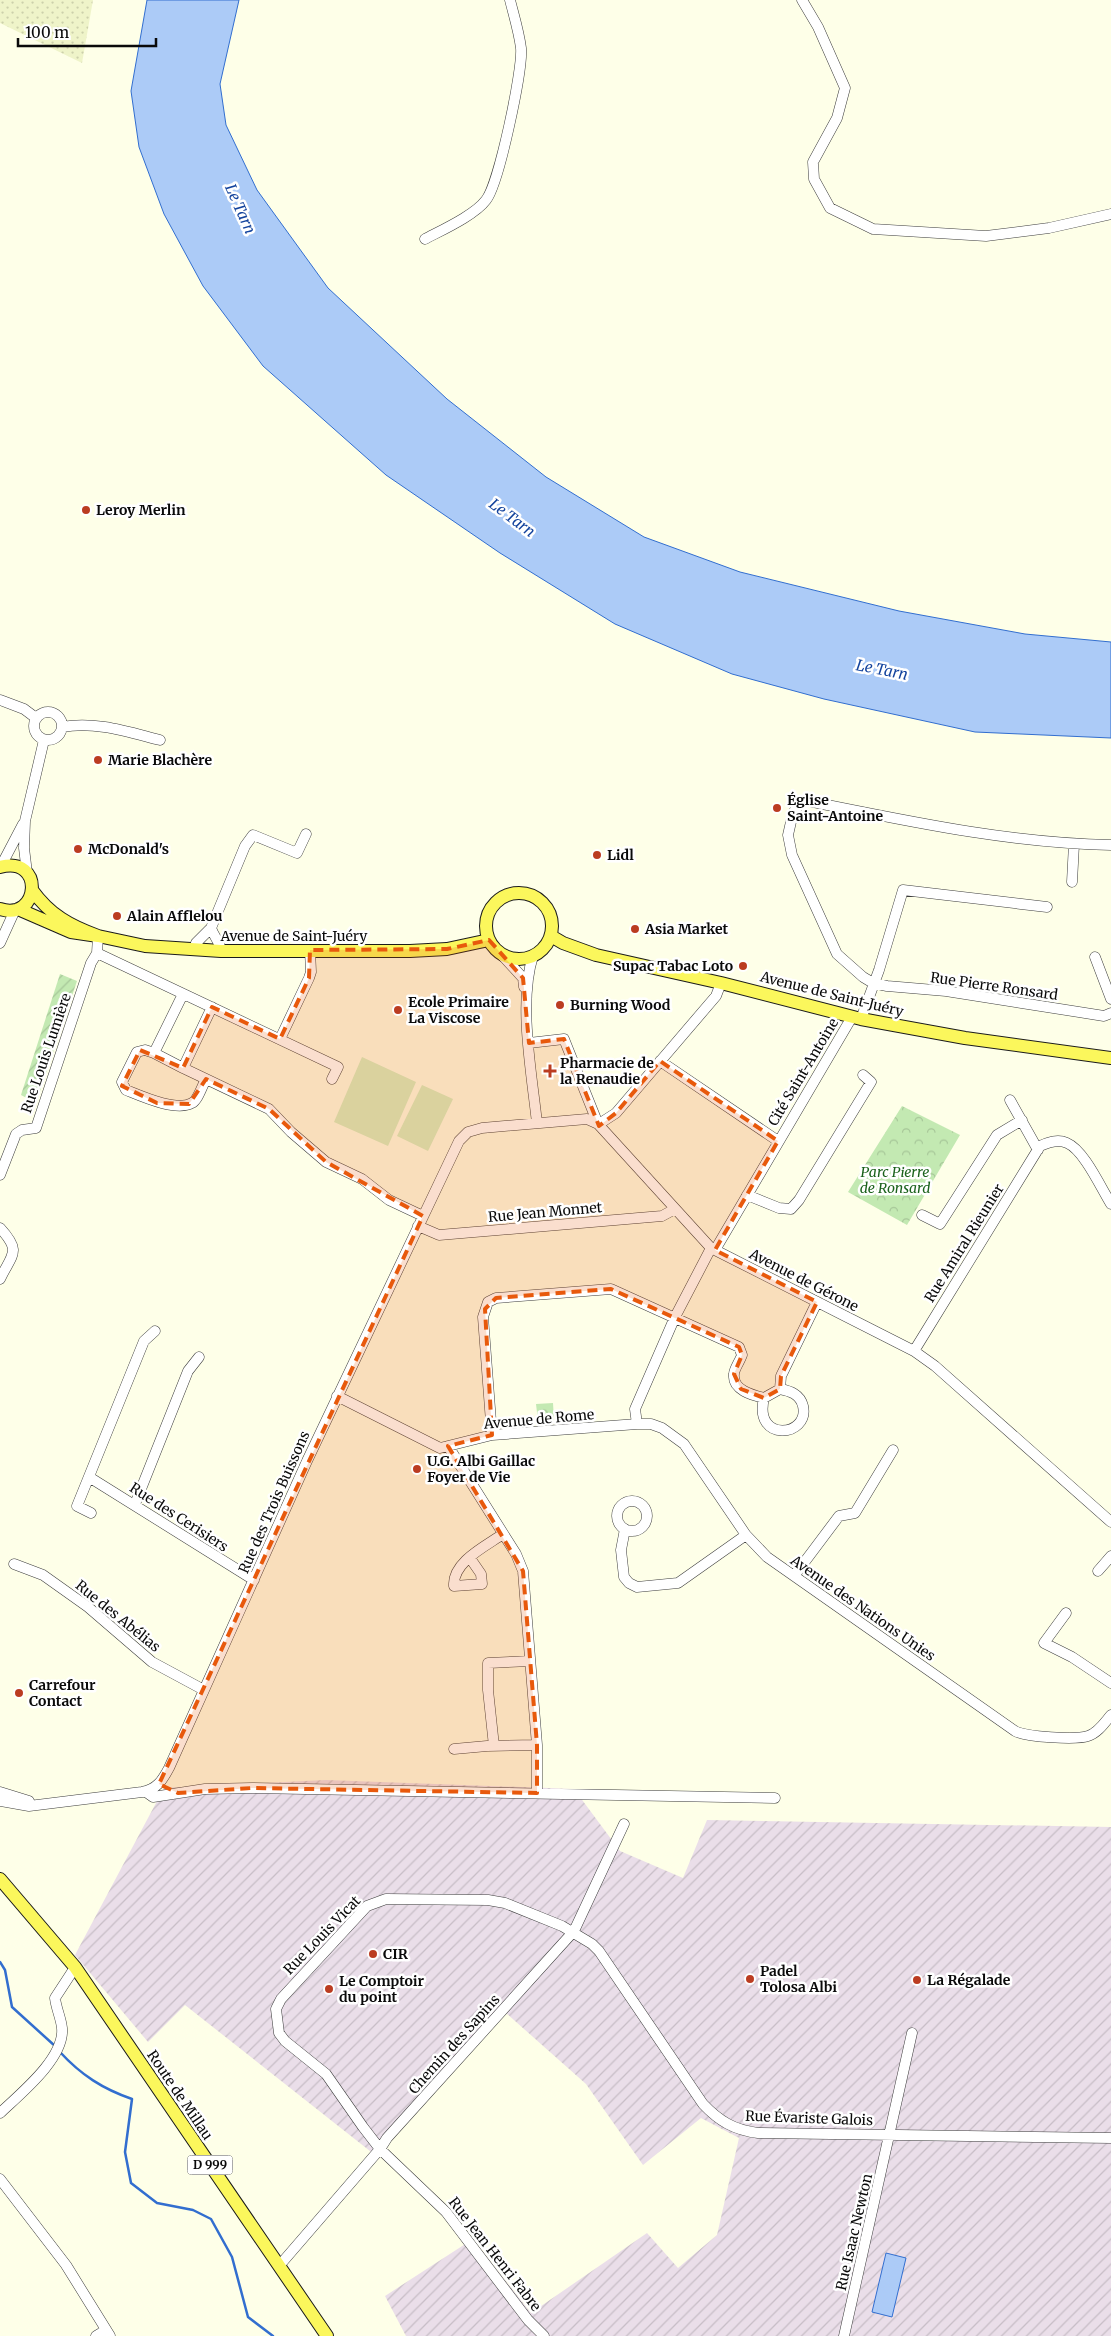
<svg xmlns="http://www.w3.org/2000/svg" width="1111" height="2336" viewBox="0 0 1111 2336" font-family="Merriweather,serif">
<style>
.industrial{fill:url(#industrial-furrows)}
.farmland{fill:url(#farmland-dots)}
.park{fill:url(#park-crowns)}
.garden{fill:url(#garden-furrows)}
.pitch{fill:#d7f0c4}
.water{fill:#accbf7;stroke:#326ecf}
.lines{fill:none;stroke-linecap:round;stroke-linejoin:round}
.stream{stroke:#326ecf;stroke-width:2.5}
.minor-casing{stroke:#3d3d3d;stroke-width:11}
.major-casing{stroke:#1b1b1b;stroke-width:14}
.minor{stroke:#fff;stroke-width:10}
.major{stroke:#fbf75c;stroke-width:12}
.marked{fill:#e8590c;fill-opacity:0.2;stroke:#e8590c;stroke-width:4;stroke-dasharray:10 6;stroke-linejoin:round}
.poi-dot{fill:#bb3c21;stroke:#fff;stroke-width:2}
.labels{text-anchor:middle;stroke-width:5;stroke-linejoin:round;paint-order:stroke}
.shield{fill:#fff;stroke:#545454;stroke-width:1}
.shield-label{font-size:12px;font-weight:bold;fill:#0a0a0a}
.poi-label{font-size:14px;font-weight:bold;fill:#0a0a0a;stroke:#fff;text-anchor:start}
.street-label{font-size:14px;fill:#0a0a0a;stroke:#fff}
.park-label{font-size:14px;font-style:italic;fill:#1b621c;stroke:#fff}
.water-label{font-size:15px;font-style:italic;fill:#13439d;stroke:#fff}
</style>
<defs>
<pattern id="industrial-furrows" width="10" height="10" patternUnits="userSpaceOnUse" patternTransform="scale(1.25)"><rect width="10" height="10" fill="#eadee9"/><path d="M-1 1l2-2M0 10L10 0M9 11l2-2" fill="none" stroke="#c7bdc6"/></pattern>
<pattern id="farmland-dots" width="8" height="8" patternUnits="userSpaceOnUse" patternTransform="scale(1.25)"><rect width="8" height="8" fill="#eff4c9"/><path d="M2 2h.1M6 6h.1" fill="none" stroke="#ccd0ab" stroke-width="1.8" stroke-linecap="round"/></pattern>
<pattern id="park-crowns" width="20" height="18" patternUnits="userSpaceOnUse" patternTransform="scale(1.25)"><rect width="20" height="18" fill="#c3e9b2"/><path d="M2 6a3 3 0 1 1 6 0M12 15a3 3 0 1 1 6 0" fill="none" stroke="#a6c698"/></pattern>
<pattern id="garden-furrows" width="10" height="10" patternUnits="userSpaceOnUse" patternTransform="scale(1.25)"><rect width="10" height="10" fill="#c3e9b2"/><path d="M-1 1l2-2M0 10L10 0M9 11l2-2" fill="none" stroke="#a6c698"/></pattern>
</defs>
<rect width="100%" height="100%" fill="#feffe8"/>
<path class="industrial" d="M326 1780 574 1789 620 1851 683 1878 707 1820 1111 1827V2336H406L385 2296 473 2239 531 2313 647 2233 678 2268 717 2235 739 2138 701 2118 643 2165 586 2084 506 2013 375 2155 185 2005 148 2042 75 1955 164 1788Z"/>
<path class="farmland" d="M0 0H93L82 63 0 23Z"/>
<path class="park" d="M902 1106 960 1135 907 1225 848 1192Z
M553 1403 554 1420 538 1421 536 1404Z"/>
<path class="garden" d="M60 974 77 981 36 1103 21 1095Z"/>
<path class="pitch" d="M362 1057 416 1082 388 1146 334 1122Z
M422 1085 453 1099 428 1151 397 1136Z"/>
<path class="water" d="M147 0H239L220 84 226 125 257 190 328 288 447 399 546 477 644 537 740 572 899 611 1025 634 1111 642V738L975 732 824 699 732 674 615 624 500 553 386 475 263 366 203 286 164 214 139 147 131 91Z
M886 2253 906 2258 892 2317 872 2312Z"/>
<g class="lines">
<path class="stream" d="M0 1962 5 1970 12 2007 55 2046
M60 2052C81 2075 103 2089 132 2099L125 2152 131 2183 157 2203 193 2210 211 2219 232 2257 248 2317 273 2336"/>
<defs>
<path id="minor" d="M802 0 818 27 845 88 837 118 813 162 814 179 830 208 873 229 986 236 1049 228 1111 214
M425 239C442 230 475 215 486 200 499 184 523 69 521 48 519 32 514 16 510 0
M0 700 24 709 36 718
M34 726a14 14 0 1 1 28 0a14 14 0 1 1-28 0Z
M62 727C96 721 128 732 160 740
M1111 845C1008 843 908 821 808 801L801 802 793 813 788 835 792 855 837 954 863 977 873 983 887 986 946 991 1104 1016 1111 1013
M1 866 23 824
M27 873 24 848 25 821 44 740
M1072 882 1074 844
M211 928C214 937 220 942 221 951
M98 936 97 953 338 1067 332 1079
M0 943 15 910
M194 950 196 943 211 928 245 846 253 835 297 853 306 834
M501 954 523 978 524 987
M533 956C518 1002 532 1075 537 1123
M1095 957 1111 999
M183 994 154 1053 145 1050 137 1052 122 1082 126 1090C141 1096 176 1112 192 1103 198 1100 202 1086 206 1079
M212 1007 183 1068 269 1109 291 1132 326 1162 362 1179 389 1200 423 1216
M861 1019 879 970 903 890 1047 907
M280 1039 309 978 311 972 310 950
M529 1043 564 1039 598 1124 711 1248 914 1351 935 1366 1111 1522
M154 1053 183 1068
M660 1061 778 1141
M1010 1100 1038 1150
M599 1124 616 1113 716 996 721 983
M0 1175 16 1134 22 1130 36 1128 91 963 97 953
M747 1195 779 1208 791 1209 799 1200 871 1082 863 1075
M922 1215 940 1224 997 1135 1022 1120
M418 1226 439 1235 662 1216 675 1209
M0 1228C22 1252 12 1254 0 1279
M715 1250 852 1017
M914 1351 1040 1146C1049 1142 1058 1139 1067 1143 1084 1150 1101 1188 1111 1204
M337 1396 440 1448 492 1435 637 1424H651L662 1428 684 1444 746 1535 767 1557 1015 1731C1026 1737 1076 1740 1088 1736 1098 1733 1105 1722 1111 1715
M764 1398C753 1443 810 1437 803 1406 800 1394 790 1391 780 1389
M637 1424 635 1409 675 1317 711 1248
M492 1435 483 1317 488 1302 496 1298 611 1289 739 1347 742 1355C740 1361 734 1369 734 1374 732 1390 752 1395 764 1398L780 1389 781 1376 817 1302
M448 1446 516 1554 523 1571 537 1745V1793
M89 1477 254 1580
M617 1516a15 15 0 1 1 30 0a15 15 0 1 1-30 0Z
M135 1504 188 1371 199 1357
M91 1513 77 1506 144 1341 155 1331
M625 1529 621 1550 624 1577 629 1583 637 1587 678 1583 746 1535
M470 1558 481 1574 482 1584 454 1586C452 1562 486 1546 503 1534
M14 1564 43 1575 88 1607 152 1662 204 1690
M1098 1571 1111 1556
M794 1576 839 1516 855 1513 893 1450
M1066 1613 1044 1643 1072 1657 1111 1683
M494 1746 488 1690V1663L530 1661
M454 1749 487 1746 537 1745
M0 1792 29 1801
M146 1792 153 1797 205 1789 252 1788 775 1798
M0 1801 29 1806 142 1792C157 1789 162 1781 169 1768L307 1461 459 1141 468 1132 482 1128 587 1119 598 1124
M0 2113C20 2094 65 2058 62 2028 61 2018 56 2008 55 1998L72 1972
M0 2179 66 2265 110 2336
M279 2266 380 2149 387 2138 574 1931 624 1824
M96 2336 106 2330
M544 2336 528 2320 446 2212 380 2149 363 2127 326 2074 285 2041 279 2033 276 2009 281 1999 367 1906 386 1899 488 1900 505 1903 562 1926 592 1944 599 1951 703 2104C719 2121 734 2130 758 2133L1111 2138
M844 2336 912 2033"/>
<path id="major" d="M0 867C45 855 40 922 0 909
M486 926a33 33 0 1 1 66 0a33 33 0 1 1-66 0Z
M18 909 71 932 98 936C70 926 50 915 32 890
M98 936 145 946 221 951H410L447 949 489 940
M551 936 563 943 596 955 721 983 861 1019 965 1038 1111 1058
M0 1879 75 1967 327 2336"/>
</defs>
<use href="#minor" class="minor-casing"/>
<use href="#major" class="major-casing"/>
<use href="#minor" class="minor"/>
<use href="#major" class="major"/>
</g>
<path class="marked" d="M489 940 523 978 529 1043 564 1039 599 1126 616 1113 660 1061 778 1141 715 1250 817 1302 781 1376 780 1389 764 1398 741 1389 734 1374 742 1355 739 1347 611 1289 496 1298 485 1309 492 1435 448 1446 523 1571 537 1745V1793L252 1788 178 1793 159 1784 423 1216 326 1162 269 1109 206 1079 189 1104 157 1103 122 1086 140 1050 183 1068 212 1007 280 1039 309 978 310 950 447 949Z"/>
<g class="poi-dot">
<circle cx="86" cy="510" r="5"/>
<circle cx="98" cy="760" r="5"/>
<circle cx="777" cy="808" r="5"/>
<circle cx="78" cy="849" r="5"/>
<circle cx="597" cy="855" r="5"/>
<circle cx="117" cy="916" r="5"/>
<circle cx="635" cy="929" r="5"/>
<circle cx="743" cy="966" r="5"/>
<circle cx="560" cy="1005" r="5"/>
<circle cx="398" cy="1010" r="5"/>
<path d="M547.5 1063.5h5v5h5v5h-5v5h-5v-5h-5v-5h5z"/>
<circle cx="417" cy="1469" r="5"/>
<circle cx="19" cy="1693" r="5"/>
<circle cx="373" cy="1954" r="5"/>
<circle cx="750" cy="1979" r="5"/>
<circle cx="917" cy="1980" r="5"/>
<circle cx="329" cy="1989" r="5"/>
</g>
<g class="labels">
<rect class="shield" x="187.5" y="2155.5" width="45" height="19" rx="4"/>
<g class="shield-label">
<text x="210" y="2169">D 999</text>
</g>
<g class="poi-label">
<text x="96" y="515">Leroy Merlin</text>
<text x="108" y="765">Marie Blachère</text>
<text x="787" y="805">Église<tspan x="787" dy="16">Saint-Antoine</tspan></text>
<text x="88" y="854">McDonald's</text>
<text x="607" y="860">Lidl</text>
<text x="127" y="921">Alain Afflelou</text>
<text x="645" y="934">Asia Market</text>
<text x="733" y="971" text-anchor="end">Supac Tabac Loto</text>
<text x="408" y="1007">Ecole Primaire<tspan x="408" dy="16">La Viscose</tspan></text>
<text x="570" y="1010">Burning Wood</text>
<text x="560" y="1068">Pharmacie de<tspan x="560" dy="16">la Renaudie</tspan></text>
<text x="427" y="1466">U.G. Albi Gaillac<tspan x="427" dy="16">Foyer de Vie</tspan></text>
<text x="29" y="1690">Carrefour<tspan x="29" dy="16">Contact</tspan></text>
<text x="383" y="1959">CIR</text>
<text x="760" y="1976">Padel<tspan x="760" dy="16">Tolosa Albi</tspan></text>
<text x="927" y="1985">La Régalade</text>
<text x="339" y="1986">Le Comptoir<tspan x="339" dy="16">du point</tspan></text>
</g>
<g class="street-label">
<text x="294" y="941">Avenue de Saint-Juéry</text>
<text transform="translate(994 986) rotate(8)" y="5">Rue Pierre Ronsard</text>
<text transform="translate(832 994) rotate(14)" y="5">Avenue de Saint-Juéry</text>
<text transform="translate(46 1053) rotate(-71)" y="5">Rue Louis Lumière</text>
<text transform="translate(803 1072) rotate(-59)" y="5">Cité Saint-Antoine</text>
<text transform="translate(545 1212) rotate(-5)" y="5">Rue Jean Monnet</text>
<text transform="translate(964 1243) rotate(-58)" y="5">Rue Amiral Rieunier</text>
<text transform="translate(804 1280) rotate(27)" y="5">Avenue de Gérone</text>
<text transform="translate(539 1419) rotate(-5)" y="5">Avenue de Rome</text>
<text transform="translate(274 1502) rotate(-66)" y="5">Rue des Trois Buissons</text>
<text transform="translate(179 1517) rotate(33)" y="5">Rue des Cerisiers</text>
<text transform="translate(863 1608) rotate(35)" y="5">Avenue des Nations Unies</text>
<text transform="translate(118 1616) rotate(39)" y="5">Rue des Abélias</text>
<text transform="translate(322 1935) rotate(-46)" y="5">Rue Louis Vicat</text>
<text transform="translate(454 2044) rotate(-48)" y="5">Chemin des Sapins</text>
<text transform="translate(180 2095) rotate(56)" y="5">Route de Millau</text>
<text transform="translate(809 2118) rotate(2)" y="5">Rue Évariste Galois</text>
<text transform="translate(854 2232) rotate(-77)" y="5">Rue Isaac Newton</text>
<text transform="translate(495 2254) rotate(52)" y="5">Rue Jean Henri Fabre</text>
</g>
<g class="park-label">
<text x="895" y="1177">Parc Pierre<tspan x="895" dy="16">de Ronsard</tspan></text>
</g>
<g class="water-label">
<text transform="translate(240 209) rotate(66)" y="5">Le Tarn</text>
<text transform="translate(512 518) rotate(37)" y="5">Le Tarn</text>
<text transform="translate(882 670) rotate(11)" y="5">Le Tarn</text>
</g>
</g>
<path d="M18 38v8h138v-8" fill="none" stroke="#0a0a0a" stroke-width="2.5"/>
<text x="25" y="38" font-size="15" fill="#0a0a0a" stroke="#ffffff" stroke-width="4" paint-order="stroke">100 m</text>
</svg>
